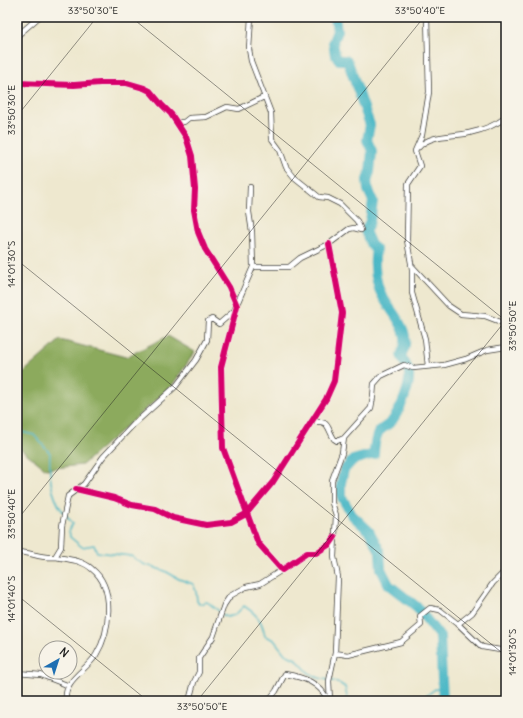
<svg xmlns="http://www.w3.org/2000/svg" width="523" height="718" viewBox="0 0 523 718" font-family="Delius,sans-serif">
<style>
.forest{fill:#8caa5d;stroke:#54633c}
.lines{fill:none;stroke-linecap:round;stroke-linejoin:round}
.stream{stroke:#4bb8c6;stroke-width:1.5}
.river{stroke:#4bb8c6;stroke-width:10}
.street-casing{stroke:#3c3b37;stroke-width:6}
.street{stroke:#fff;stroke-width:4.5}
.cycleway-casing{stroke:#f7f3e8;stroke-width:8}
.cycleway{stroke:#d6006c;stroke-width:6}
.ticks{fill:none;stroke:#1c1c1c;stroke-width:1;stroke-opacity:0.45}
.neatline{fill:none;stroke:#1c1c1c;stroke-width:1.5}
.ticks-label{font-size:10px;text-anchor:middle;fill:#1c1c1c}
</style>
<rect width="100%" height="100%" fill="#f7f3e8"/>
<filter id="ink" filterUnits="userSpaceOnUse"><feTurbulence type="fractalNoise" baseFrequency=".025" numOctaves="2"/><feDisplacementMap in="SourceGraphic" scale="8" xChannelSelector="R" yChannelSelector="G"/><feConvolveMatrix kernelMatrix="1 2 1 2 8 2 1 2 1" color-interpolation-filters="sRGB"/></filter>
<filter id="wash" filterUnits="userSpaceOnUse"><feTurbulence type="fractalNoise" baseFrequency=".012" numOctaves="4" result="noise"/><feDisplacementMap in="SourceGraphic" scale="16" xChannelSelector="R" yChannelSelector="G"/><feGaussianBlur stdDeviation="0.9" result="paint"/><feColorMatrix in="noise" values="0 0 0 0 0 0 0 0 0 0 0 0 0 0 0 0 0 1.4 0 .05"/><feComposite in="paint" operator="in"/></filter>
<g filter="url(#wash)">
<rect width="100%" height="100%" fill="#eee8cf"/>
<path class="forest" d="M168 336 195 352 171 387 82 465 46 469 17 446V378L60 340 126 357Z"/>
<g class="lines">
<path class="stream" d="M17 431 34 435 50 453C49 475 50 494 63 512
M66 515 73 524 69 529 70 537 82 547 94 545 97 552 131 556 143 564 165 571 179 579 193 584 196 591 197 601 199 604 207 602 219 611
M223 615 227 617 235 615 244 606C258 615 262 621 265 636L274 640 285 654 296 659 309 673 319 678 337 682 345 687 348 701
M424 701 426 696 435 689 443 690"/>
<path class="river" d="M335 17 337 31 333 41 335 55 339 60H345L348 62 370 125 367 140 372 151 370 172 367 180 368 190 373 201 370 221 365 231 371 245 376 249C374 260 375 275 378 286 384 309 417 329 401 355 403 361 406 364 408 369 413 383 400 410 392 421 388 426 381 428 378 433 375 440 374 447 374 454L353 460 344 470 341 483V496L352 515 369 531 380 551 381 569 389 585 417 607 440 637 443 701"/>
</g>
</g>
<g filter="url(#ink)">
<g class="lines">
<defs>
<path id="street" d="M251 17 249 49 251 61 271 113 272 139 280 150 286 167 294 177 319 197 328 198 340 204 357 221 361 230 354 228 349 229 329 244 300 258 289 267H253
M427 17 429 92 422 135 415 151 420 166 408 184 407 240 412 269V293L425 339 428 366
M17 36 39 17
M17 83 74 85 100 83H127L144 88 150 91 161 104 171 114 186 137 192 156 195 189 194 210 198 232 205 249 229 287 237 306 221 367 223 448 258 543 282 570 307 553H316L330 544 335 537
M176 122H184L189 118 206 117 227 107 239 109 264 97
M419 147C430 134 453 137 469 133 483 130 495 126 506 117
M411 265 449 306 461 314 485 316 506 324
M311 422C330 420 326 426 334 439L337 441 344 438
M76 489 114 498 132 505 155 509 173 518 206 525 231 522 246 514 273 482 326 399 334 381 342 313 329 244
M17 552C31 552 41 559 55 557L61 547 62 526 68 496 84 484 103 457 133 425 176 386 196 360 207 340 208 321 212 319 219 324 234 311 253 267 252 232 249 212 250 187
M55 557C68 559 82 560 92 569 116 588 110 632 96 655 86 671 63 680 66 701
M502 575 506 585
M458 624 482 647 506 651
M335 653 348 655 401 642 421 625 420 616 430 608 440 610 458 624 472 613 493 583 506 570
M17 673 41 675 67 685
M189 701 194 682 199 672V658L213 637 224 605 230 596 246 587 260 584 282 570
M268 701 276 691 285 674C303 677 321 683 328 701
M330 701 329 681 335 653 338 577 334 557 336 515 332 503V480L342 453 344 438 371 408 373 397 374 384 381 376 404 365 413 368 444 365 466 359 487 350 506 347"/>
</defs>
<use href="#street" class="street-casing"/>
<use href="#street" class="street"/>
<defs>
<path id="cycleway" d="M17 83 74 85 100 83H127L144 88 150 91 161 104 171 114 186 137 192 156 195 189 194 210 198 232 205 249 229 287 237 306 221 367 223 448 258 543 282 570 307 553H316L330 544 335 537
M76 489 114 498 132 505 155 509 173 518 206 525 231 522 246 514 273 482 326 399 334 381 342 313 329 244"/>
</defs>
<use href="#cycleway" class="cycleway-casing"/>
<use href="#cycleway" class="cycleway"/>
</g>
</g>
<path class="ticks" d="M131 17 506 321M17 116 97 17M17 260 506 656M17 520 424 17M17 595 148 701M197 701 506 320"/>
<rect width="523" height="718" fill="none" stroke="#f7f3e8" stroke-width="44"/>
<g transform="translate(58 660) rotate(39)"><circle r="19" fill="#f7f3e8" stroke="#9f9d96"/>
<path d="M0-3L7 15L0 10L-7 15Z" fill="#1f6fb2"/>
<text y="-6" font-size="11" font-weight="bold" text-anchor="middle" fill="#1c1c1c">N</text>
</g>
<rect x="22" y="22" width="479" height="674" class="neatline"/>
<g class="ticks-label">
<text x="93" y="14">33°50'30"E</text>
<text x="420" y="14">33°50'40"E</text>
<text transform="translate(11 110) rotate(-90)" y="4">33°50'30"E</text>
<text transform="translate(11 264) rotate(-90)" y="4">14°01'30"S</text>
<text transform="translate(512 326) rotate(-90)" y="4">33°50'50"E</text>
<text transform="translate(11 514) rotate(-90)" y="4">33°50'40"E</text>
<text transform="translate(11 599) rotate(-90)" y="4">14°01'40"S</text>
<text transform="translate(512 652) rotate(-90)" y="4">14°01'30"S</text>
<text x="202" y="710">33°50'50"E</text>
</g>
</svg>
